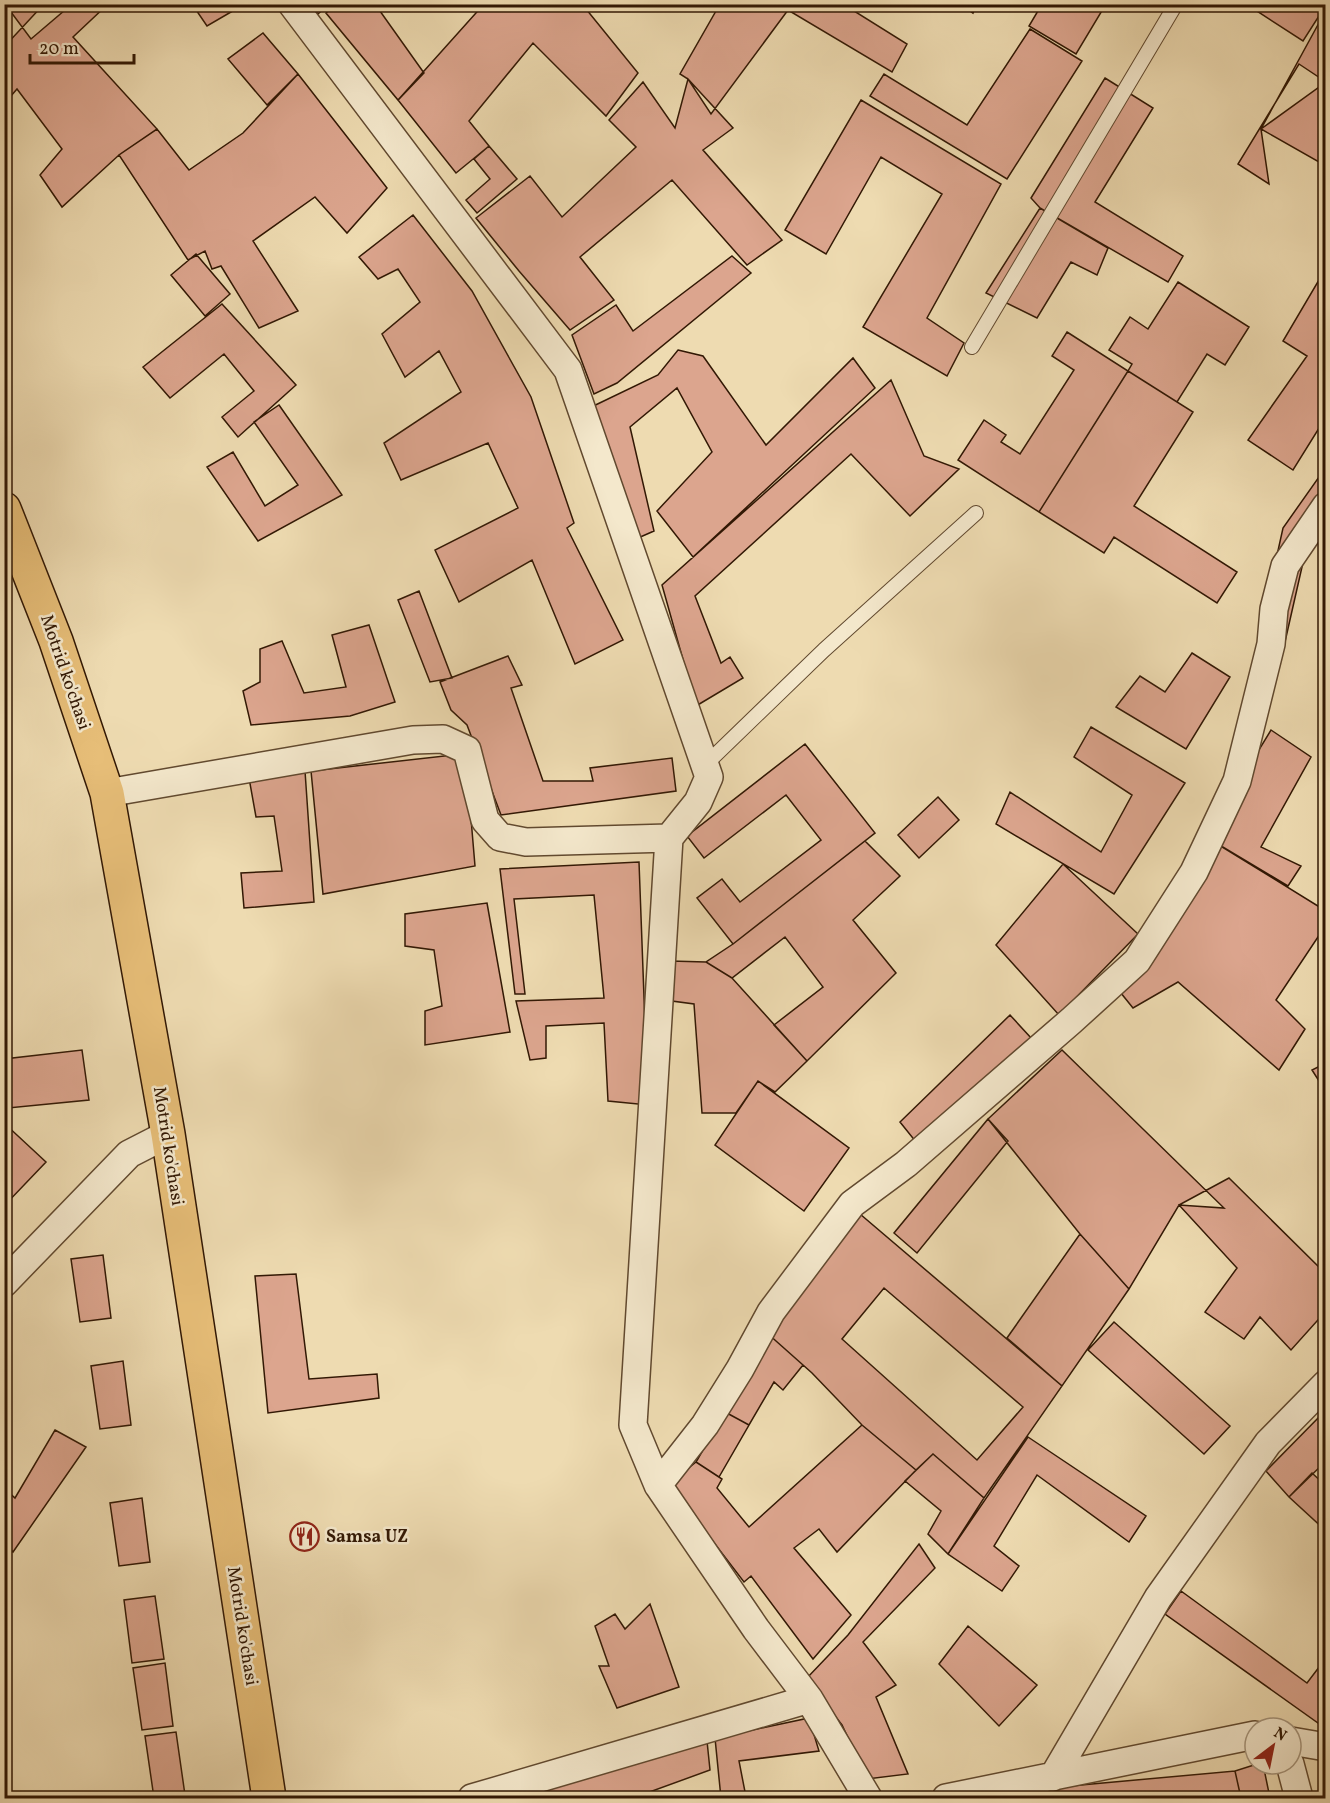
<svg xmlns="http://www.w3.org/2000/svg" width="1330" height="1803" viewBox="0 0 1330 1803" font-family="Vollkorn,serif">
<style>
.building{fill:#dca58e;stroke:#321804;stroke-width:1.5;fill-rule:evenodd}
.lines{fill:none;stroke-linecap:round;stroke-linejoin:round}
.lane-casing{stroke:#61492f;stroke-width:16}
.street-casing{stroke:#61492f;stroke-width:30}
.primary-casing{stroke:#321804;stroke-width:36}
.lane{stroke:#f4e8cc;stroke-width:14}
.street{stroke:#f4e8cc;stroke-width:27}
.primary{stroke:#e7be78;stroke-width:33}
.labels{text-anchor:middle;stroke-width:5;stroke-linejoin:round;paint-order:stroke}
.street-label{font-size:18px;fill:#321804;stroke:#f4e8cc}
.poi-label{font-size:18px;font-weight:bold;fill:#321804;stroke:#f4e8cc;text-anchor:start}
</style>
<rect width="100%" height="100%" fill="#eedbb1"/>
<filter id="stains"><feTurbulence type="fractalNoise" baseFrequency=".00333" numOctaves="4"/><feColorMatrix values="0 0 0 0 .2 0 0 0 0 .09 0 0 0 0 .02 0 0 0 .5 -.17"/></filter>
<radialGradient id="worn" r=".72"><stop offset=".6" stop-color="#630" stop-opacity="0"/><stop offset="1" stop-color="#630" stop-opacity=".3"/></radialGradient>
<path class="building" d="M5 4H72L31 39Z
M44 4H108L73 37 157 129 119 155 62 207 40 175 62 149 17 89 4 104V47Z
M192 4H242L243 5 207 26Z
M310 4H329L318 14Z
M337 4H375L424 73 398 100 326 13Z
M484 4H582L638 73 606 116 533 43 469 121 489 146 456 173 398 100Z
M720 4H843L907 44 892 72 788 10 711 114 688 79 680 74Z
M960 4H977L973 13Z
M1042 4H1106L1076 54 1029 26Z
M1246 4H1326V5L1303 41Z
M1326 10V166L1261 129Z
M1030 29 1082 61 1007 179 870 96 884 74 967 125Z
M263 33 298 74 267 105 228 59Z
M1299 64 1326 82 1261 129 1269 184 1238 164Z
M298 74 387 188 347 233 315 197 253 241 298 311 259 328 221 266 212 269 205 251 188 260 119 155 157 129 189 170 243 133Z
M1105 78 1153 108 1095 202 1183 256 1168 282 1040 208 1031 198Z
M688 79 733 128 703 150 782 240 747 265 672 180 580 257 614 300 570 330 519 271 476 218 530 176 562 217 636 147 609 120 643 82 675 128Z
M861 100 1001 184 927 318 964 343 947 376 863 327 942 194 881 157 826 254 785 230Z
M489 146 517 179 477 213 466 200 490 179 474 159Z
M1040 208 1108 248 1097 275 1071 262 1037 318 986 293Z
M413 215 472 291 531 397 574 523 567 528 623 640 575 664 532 560 459 602 435 550 518 508 488 443 401 480 384 443 461 392 439 351 405 377 382 334 420 302 398 269 378 279 359 257Z
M196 254 230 294 205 316 171 275Z
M732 256 751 273 617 383 594 394 572 335 616 305 633 331Z
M1326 268V417L1293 470 1248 440 1307 356 1283 341Z
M1178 282 1249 327 1225 365 1207 354 1177 402 1128 371 1132 364 1109 350 1130 317 1148 329Z
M222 304 296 385 238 437 222 417 254 391 224 354 170 398 143 367Z
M1067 332 1128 371 1039 512 958 460 984 420 1006 435 1001 442 1020 454 1074 370 1052 356Z
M678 350 703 356 766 445 853 358 875 388 693 557 657 511 712 452 677 388 630 427 654 531 629 542 581 412 658 375Z
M1128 371 1193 412 1134 506 1237 572 1217 603 1114 537 1104 553 1039 512Z
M891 380 924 456 959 469 910 516 851 454 695 596 721 663 730 657 743 678 696 706 662 585Z
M279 405 342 495 258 541 207 467 233 452 265 506 298 485 254 422Z
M1326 467V515L1309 536 1282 655 1258 641 1283 528Z
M419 591 452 678 430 682 398 600Z
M369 625 395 702 350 716 251 725 243 691 260 682V649L282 641 304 693 346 687 332 635Z
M1192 653 1230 677 1186 749 1116 707 1140 676 1165 692Z
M508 656 522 685 511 688 543 781H593L590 768 672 758 676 791 501 815 467 725 451 710 440 682Z
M1091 727 1185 783 1114 894 996 824 1010 792 1101 852 1132 795 1074 757Z
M1271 730 1311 757 1261 847 1301 866 1288 886 1206 837Z
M805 744 875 833 733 944 697 898 722 879 740 902 821 840 786 795 704 858 687 836Z
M462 754 469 795 475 866 323 894 311 771Z
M305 771 314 902 244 908 241 873 282 871 274 816 256 817 249 778Z
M938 797 959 820 919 858 898 835Z
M1206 837 1326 911V925L1276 1000 1305 1029 1279 1070 1178 982 1133 1008 1108 977 1171 924Z
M865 841 900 876 853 920 896 973 807 1061 774 1025 823 987 785 937 732 978 706 962 733 944Z
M639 862 648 1105 608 1101 604 1023 546 1026V1058L530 1060 516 1001 604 998 594 895 514 899 525 994H515L500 869Z
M1063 864 1138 934 1059 1015 996 945Z
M487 903 510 1032 425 1045V1011L442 1006 434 950 405 946V914Z
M670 961 706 962 732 978 807 1061 775 1092 758 1081 736 1113H702L694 1004 672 1001Z
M1010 1015 1032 1039 916 1142 900 1122Z
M82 1050 89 1100 8 1108 4 1087V1059Z
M1062 1050 1224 1208 1179 1205 1129 1289 1080 1234 988 1119Z
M1326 1063V1092L1312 1070Z
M758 1081 849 1148 804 1211 715 1145Z
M988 1119 1008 1141 917 1253 894 1233Z
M4 1123 46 1162 4 1206Z
M1229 1178 1326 1274V1311L1291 1350 1260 1317 1244 1339 1205 1312 1237 1268 1179 1205Z
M860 1214 1062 1386 984 1498 933 1454 916 1470 862 1425 812 1373 767 1333ZM884 1288 1023 1407 977 1460 842 1339Z
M1080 1234 1129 1289 1062 1386 1007 1338Z
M103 1255 111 1318 80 1322 71 1259Z
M296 1274 309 1379 377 1374 379 1398 268 1413 255 1276Z
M1114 1322 1230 1426 1204 1454 1088 1350Z
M767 1333 803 1365 783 1390 774 1382 749 1425 725 1412Z
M123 1361 131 1425 100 1429 91 1366Z
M725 1412 749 1425 719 1477 696 1462Z
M1324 1412 1326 1461 1289 1497 1266 1471Z
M862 1425 916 1470 837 1552 819 1529 794 1548 851 1615 813 1659 751 1576 744 1582 669 1484 696 1462 722 1479 717 1488 749 1527Z
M55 1430 86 1447 13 1552 4 1543V1488L15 1498Z
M1028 1437 1146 1516 1129 1542 1037 1475 994 1546 1019 1566 1002 1591 948 1554Z
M933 1454 984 1498 948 1554 928 1534 941 1511 905 1481Z
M1312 1473 1326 1486V1531L1289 1497Z
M142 1498 150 1562 119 1566 110 1503Z
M919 1544 935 1568 863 1642 896 1685 876 1697 908 1774 867 1779 842 1725 806 1679 848 1635Z
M1181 1591 1307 1683 1326 1658V1713L1318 1723 1165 1614Z
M155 1596 164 1659 132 1663 124 1600Z
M650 1604 679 1687 617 1708 599 1666H609L595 1626 615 1614 625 1629Z
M968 1626 1037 1685 999 1726 939 1664Z
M165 1663 173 1726 142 1730 133 1668Z
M809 1718 819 1751 739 1761 746 1797 799 1793V1798H721L715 1738Z
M176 1732 185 1795 154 1798 145 1736Z
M707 1741 710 1770 633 1798H500Z
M1257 1764H1263L1270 1798H1241L1235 1771Z
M1235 1771 1241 1798H1034L1037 1789Z"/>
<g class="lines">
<defs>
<path id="lane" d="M972 347 1176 4
M705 765 824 650 976 513"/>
<path id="street" d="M292 4 568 370 709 777 698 802 669 838 633 1425 658 1485 756 1629 809 1699 868 1798
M107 793 413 740 443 739 467 750 485 820 500 837 526 842 669 838
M4 1283 129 1154 168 1134
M658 1485 705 1425 740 1369 771 1312 852 1204 906 1164 1071 1021 1137 961 1194 872 1237 781 1271 644 1274 609 1285 566 1326 506
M1291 1741 1326 1747
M1290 1764 1299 1798
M1053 1777 1158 1598 1268 1443 1326 1384
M472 1798 809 1699
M946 1798 1255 1735"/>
<path id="primary" d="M4 509 56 641 107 793 168 1134 269 1798"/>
</defs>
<use href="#lane" class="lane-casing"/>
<use href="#street" class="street-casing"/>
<use href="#primary" class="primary-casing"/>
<use href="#lane" class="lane"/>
<use href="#street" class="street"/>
<use href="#primary" class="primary"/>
</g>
<defs>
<symbol id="restaurant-ring" viewBox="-11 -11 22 22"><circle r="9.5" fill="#f4e8cc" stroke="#8f2418" stroke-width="1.5"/><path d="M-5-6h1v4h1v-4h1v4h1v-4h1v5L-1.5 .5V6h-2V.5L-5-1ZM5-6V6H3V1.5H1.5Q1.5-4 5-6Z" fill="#8f2418"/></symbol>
</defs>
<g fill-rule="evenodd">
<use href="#restaurant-ring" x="288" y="1520" width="33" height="33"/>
</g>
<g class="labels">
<g class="street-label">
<text transform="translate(66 672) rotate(71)" y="6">Motrid ko'chasi</text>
<text transform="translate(169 1146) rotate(81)" y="6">Motrid ko'chasi</text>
<text transform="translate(243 1626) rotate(81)" y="6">Motrid ko'chasi</text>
</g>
<g class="poi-label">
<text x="326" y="1542">Samsa UZ</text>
</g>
</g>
<rect width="1330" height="1803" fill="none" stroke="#eedbb1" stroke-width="24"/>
<rect x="6" y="6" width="1318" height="1791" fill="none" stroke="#321804" stroke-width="3"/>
<rect x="12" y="12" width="1306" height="1779" fill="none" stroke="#321804" stroke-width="1.5"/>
<g transform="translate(1273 1746) rotate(32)"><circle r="28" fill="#f4e8cc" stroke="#a6957c" stroke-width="1.5"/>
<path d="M0-4.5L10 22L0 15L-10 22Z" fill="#8f2418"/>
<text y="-9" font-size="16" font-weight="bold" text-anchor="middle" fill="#321804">N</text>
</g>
<path d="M30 54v9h104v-9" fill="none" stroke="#321804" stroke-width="3"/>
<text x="39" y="54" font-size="18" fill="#321804" stroke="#f4e8cc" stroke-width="4.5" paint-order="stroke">20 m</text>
<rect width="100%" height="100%" filter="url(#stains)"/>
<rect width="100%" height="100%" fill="url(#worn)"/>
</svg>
